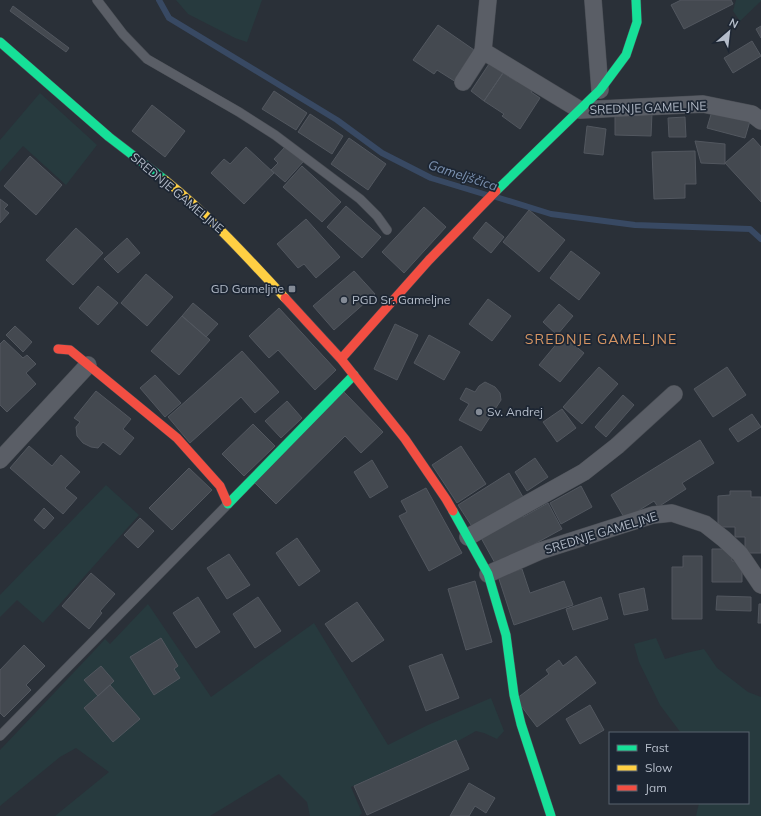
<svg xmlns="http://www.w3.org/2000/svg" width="761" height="816" viewBox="0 0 761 816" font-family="Mulish,sans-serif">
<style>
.green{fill:#273a3e}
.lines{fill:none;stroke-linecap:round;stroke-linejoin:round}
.stream{stroke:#384963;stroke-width:6}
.building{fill:#444950;stroke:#52575f}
.lane-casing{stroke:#484c53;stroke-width:10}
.street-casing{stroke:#484c53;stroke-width:18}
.fast-casing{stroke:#484c53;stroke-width:10}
.slow-casing{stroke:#484c53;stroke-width:10}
.jam-casing{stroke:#484c53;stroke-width:10}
.lane{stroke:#5a5e66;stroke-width:9}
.street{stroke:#5a5e66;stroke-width:17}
.fast{stroke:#16e098;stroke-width:9}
.slow{stroke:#ffcf43;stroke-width:9}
.jam{stroke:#f24e42;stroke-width:9}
.poi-dot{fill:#848b96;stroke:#1d2633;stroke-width:1.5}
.labels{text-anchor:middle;stroke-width:3.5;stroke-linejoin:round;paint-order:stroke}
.street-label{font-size:12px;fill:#b4bcc9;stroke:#1d2633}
.poi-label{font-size:12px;fill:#b4bcc9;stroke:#1d2633;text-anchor:start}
.water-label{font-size:13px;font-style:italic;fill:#7c92b1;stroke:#1d2633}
.quarter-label{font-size:14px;letter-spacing:1px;fill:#d59563;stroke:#1d2633}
</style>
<rect width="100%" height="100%" fill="#2a3038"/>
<path class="green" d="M176 0H262L247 42 235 38 188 14Z
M736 0H761V1L740 21 733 11Z
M40 93 97 145 66 185 23 146 0 172V140Z
M106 485 139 515 43 623 17 600 0 617V595Z
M148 604 211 697 314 623 388 745 428 725 491 698 504 731 497 739 484 733 476 731 460 740 430 751 351 787 362 813 359 816H310L307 802 279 774 210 816H55L109 772 76 748 60 757 0 806V750L94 651 105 639 110 644Z
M656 638 665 659 686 653 704 649 717 668 748 692 761 697V816H696L699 803H748V733H681L660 705 639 662 634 644Z"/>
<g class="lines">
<path class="stream" d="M159 0 169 18 337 120 382 153 431 178 487 195
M496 197 551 214 635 225 750 229 761 239"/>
</g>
<path class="building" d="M681 0H731L733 4 684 29 671 5Z
M13 6 69 48 66 52 10 11Z
M438 25 477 52 456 82 437 70 434 74 413 60Z
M761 26V38L756 29Z
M752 41 761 56 733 73 724 58Z
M489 64 503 73 484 101 471 91Z
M503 73 517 82 519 79 533 89 531 92 540 98 520 129 502 116 504 114 484 101Z
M274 91 307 113 296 130 262 109Z
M152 105 185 131 165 157 132 131Z
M712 111 750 121 745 138 707 128Z
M615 112 652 113 651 136 615 135Z
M310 114 343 136 332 154 298 132Z
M685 117 686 137H669L668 118Z
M587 126 606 129 603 155 584 153Z
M349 138 386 164 368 190 331 164Z
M753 138 761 147V202L725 163Z
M695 141 725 144V164L701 163Z
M246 147 274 173 244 204 211 173 224 159 230 164Z
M285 147 303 162 285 182 271 170 278 163 274 159Z
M695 151 696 184H685V198L654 199 652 152Z
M30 156 62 185 36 215 4 186Z
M302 166 341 202 322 222 283 187Z
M0 199 8 205 4 209 9 213 0 223Z
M346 206 381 237 362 258 327 227Z
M424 207 446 227 404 273 382 252Z
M529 210 565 240 539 272 503 242Z
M306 219 340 257 316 278 304 264 298 268 277 244Z
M486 222 504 237 491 253 473 238Z
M76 228 103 253 73 285 46 260Z
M127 238 140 253 118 273 104 259Z
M571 251 600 273 579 300 550 278Z
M354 271 375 294 334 330 313 306Z
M146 274 173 297 147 326 121 303Z
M98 286 118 303 98 325 79 308Z
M488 299 511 316 492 341 469 324Z
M193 303 218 324 206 337 182 316Z
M559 304 573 316 557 335 543 322Z
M279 308 336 370 315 390 278 350 269 358 249 336Z
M182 316 210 340 179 375 151 351Z
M395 324 418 335 397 380 374 369Z
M15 326 32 342 23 352 6 335Z
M429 335 460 352 444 380 414 363Z
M563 336 584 353 560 382 539 365Z
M4 340 23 358 27 355 36 364 26 373 36 384 7 412 0 405V344Z
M242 351 279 392 255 413 241 397 190 443 168 417Z
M599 367 618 384 582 424 563 407Z
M727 367 746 395 713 417 694 389Z
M155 375 181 403 165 417 140 388Z
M485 382 495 387 500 393 501 400 481 431 459 420 469 404 460 399 466 388 475 392 479 386Z
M96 391 131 419 123 429 134 438 120 455 103 442 98 448 91 447 83 443 77 436 76 427 80 422 74 418Z
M343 391 383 432 361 453 345 436 276 504 253 481Z
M623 395 634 405 606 437 595 427Z
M287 401 302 418 281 438 265 421Z
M562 409 576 428 557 442 543 422Z
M752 414 761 427 738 442 729 429Z
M253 424 275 446 244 476 222 454Z
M700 440 714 463 682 483 686 489 658 507 654 501 625 519 611 495Z
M29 446 52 466 61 455 80 472 65 488 77 498 63 514 10 468Z
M461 446 486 484 457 503 432 465Z
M535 458 548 477 527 491 515 472Z
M372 460 388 487 370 498 354 472Z
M189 468 212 490 172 530 149 508Z
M509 473 523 497 473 528 458 505Z
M581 486 592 507 561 524 550 503Z
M426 488 462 553 429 571 399 516 407 512 401 501Z
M730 491H751V497H761V553H745V537H735V527H718V496L730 495Z
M548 503 562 529 496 565 480 536 521 514 523 517Z
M44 508 54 518 44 529 34 520Z
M140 518 154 531 138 548 124 535Z
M297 538 320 571 299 586 276 553Z
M712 549H732V561H742V582H712Z
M229 554 250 585 227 599 207 568Z
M683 556H702V619H672V567H683Z
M522 569 530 593 564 581 573 605 514 625 498 576Z
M91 573 115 594 100 611 102 613 89 629 62 606Z
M475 581 492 642 466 650 448 589Z
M644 588 648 610 624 615 619 594Z
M717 596 751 597V611L716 610Z
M198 597 220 632 196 648 173 613Z
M258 597 281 631 255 648 233 614Z
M601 597 608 619 573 630 566 609Z
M357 602 384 640 352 662 325 624Z
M759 604H761V623H758Z
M161 638 178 666 174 669 180 678 154 695 130 657Z
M24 645 45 666 26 685 31 690 4 717 0 713V670Z
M442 654 459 698 426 711 409 666Z
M576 656 596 683 537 727 516 699 549 674 546 670 559 660 563 666Z
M101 666 114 681 98 696 84 680Z
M110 685 140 719 113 742 84 708Z
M590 705 604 730 580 744 566 719Z
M456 740 469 769 367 815 354 786Z
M469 783 495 798 486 813 475 806 469 816H450Z"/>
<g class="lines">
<defs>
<path id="lane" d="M97 0 123 34 147 59 239 112 275 135 360 199 377 216 387 230
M0 736 228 504"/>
<path id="street" d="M593 0 600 90
M483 51 580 110 703 104 752 114 761 121
M463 82 483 51 488 0
M0 460 88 365
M468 537 584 472 617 446 674 394
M488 574 540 551 653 515 672 513 705 524 724 539 740 554 761 585"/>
<path id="fast" d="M0 42 109 137 165 180
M496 191 600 90 626 55 637 22 636 0
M227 502 228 504 354 375
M453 511 488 574 506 635 514 695 521 724 551 816"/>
<path id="slow" d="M165 180C209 215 247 257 285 298"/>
<path id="jam" d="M285 298 341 359 405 439 446 499 453 511
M58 349 70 350 177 438 220 486 227 502
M341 359 429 260 496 191"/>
</defs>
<use href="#lane" class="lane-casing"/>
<use href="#street" class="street-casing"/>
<use href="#fast" class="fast-casing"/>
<use href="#slow" class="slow-casing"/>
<use href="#jam" class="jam-casing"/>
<use href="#lane" class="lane"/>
<use href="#street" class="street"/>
<use href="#fast" class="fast"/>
<use href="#slow" class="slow"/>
<use href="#jam" class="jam"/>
</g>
<g class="poi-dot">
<rect x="288" y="285" width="8" height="8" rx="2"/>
<circle cx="344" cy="300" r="4"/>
<circle cx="479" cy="412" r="4"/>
</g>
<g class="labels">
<g class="street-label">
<text transform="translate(648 108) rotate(-2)" y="4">SREDNJE GAMELJNE</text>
<text transform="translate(177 193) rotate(40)" y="4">SREDNJE GAMELJNE</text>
<text transform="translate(601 533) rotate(-17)" y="4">SREDNJE GAMELJNE</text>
</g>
<g class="poi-label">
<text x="284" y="293" text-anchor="end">GD Gameljne</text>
<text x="352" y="304">PGD Sr. Gameljne</text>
<text x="487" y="416">Sv. Andrej</text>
</g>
<g class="water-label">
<text transform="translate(463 175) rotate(18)" y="5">Gameljščica</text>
</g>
<g class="quarter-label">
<text x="601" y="344">SREDNJE GAMELJNE</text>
</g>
</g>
<rect x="609" y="732" width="140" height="72" fill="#1d2633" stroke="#59626f"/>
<rect x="617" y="745" width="20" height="6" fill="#16e098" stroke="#59626f"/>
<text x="645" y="752" font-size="12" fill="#b4bcc9">Fast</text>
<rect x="617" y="765" width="20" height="6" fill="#ffcf43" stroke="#59626f"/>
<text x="645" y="772" font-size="12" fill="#b4bcc9">Slow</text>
<rect x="617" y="785" width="20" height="6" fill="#f24e42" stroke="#59626f"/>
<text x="645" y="792" font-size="12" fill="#b4bcc9">Jam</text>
<g transform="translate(729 32) rotate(28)" stroke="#1d2633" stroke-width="3" paint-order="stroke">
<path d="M0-3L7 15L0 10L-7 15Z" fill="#b4bcc9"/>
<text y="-6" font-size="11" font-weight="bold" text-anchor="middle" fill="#b4bcc9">N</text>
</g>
</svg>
